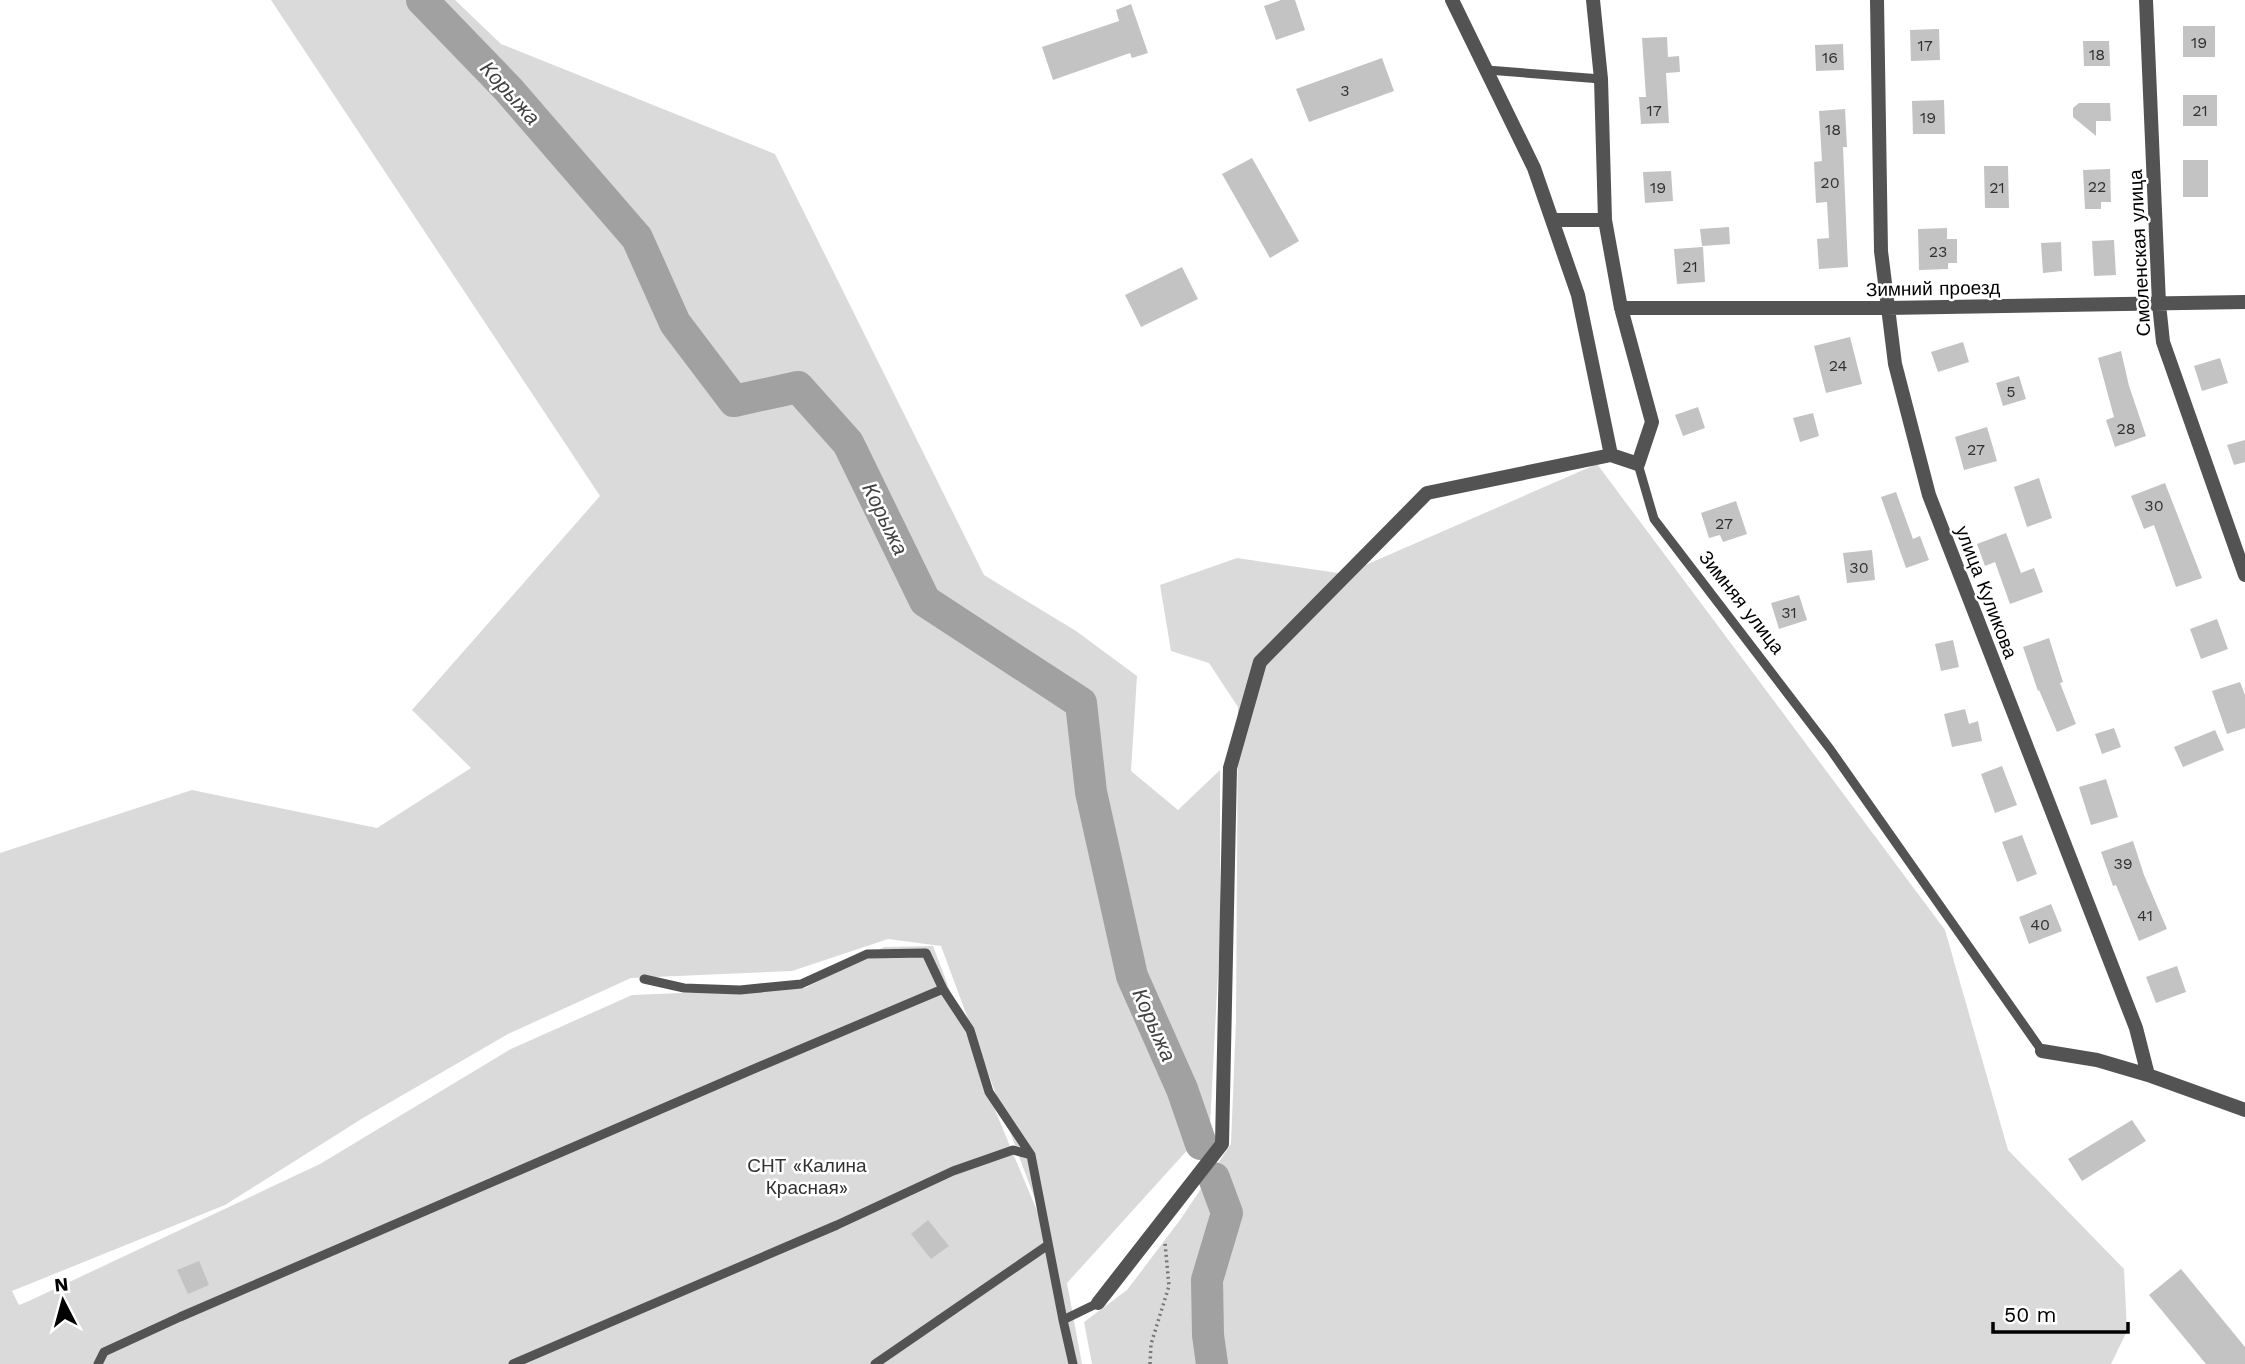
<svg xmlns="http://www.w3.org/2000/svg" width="2245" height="1364" viewBox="0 0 2245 1364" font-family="'Work Sans',sans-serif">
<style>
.green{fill:#dadada;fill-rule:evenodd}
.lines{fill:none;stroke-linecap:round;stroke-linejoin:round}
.river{stroke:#a1a1a1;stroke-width:32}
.building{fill:#c3c3c3}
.path{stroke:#757575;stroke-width:3.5;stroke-dasharray:2 3.5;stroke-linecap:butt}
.lane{stroke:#535353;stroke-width:9}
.street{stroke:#535353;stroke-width:14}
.labels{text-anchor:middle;stroke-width:5;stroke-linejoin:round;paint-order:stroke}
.number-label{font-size:16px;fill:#313131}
.street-label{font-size:19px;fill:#000;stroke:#fff}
.park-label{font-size:19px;fill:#313131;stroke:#fff}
.water-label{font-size:21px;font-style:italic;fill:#424242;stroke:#fff}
</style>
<rect width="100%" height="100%" fill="#fff"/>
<path class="green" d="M271 0H455L501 44 775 154 984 575 1076 631 1137 676 1131 771 1178 810 1220 770V934L1210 1125 1067 1283 1082 1364H0V853L192 790 377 828 471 768 412 710 600 496ZM888 939 941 946 1056 1256 997 1115 933 946 884 947 805 988 632 995 511 1049 320 1164 29 1301 19 1305 12 1291 225 1205 363 1118 508 1034 631 978 792 971Z
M1597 464 1945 930 2008 1150 2124 1269 2127 1331 2111 1364H1092L1084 1322 1127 1290 1180 1220 1231 1144 1236 1020 1238 707 1209 663 1171 651 1160 585 1237 558 1345 574Z"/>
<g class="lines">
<path class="river" d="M422 0 508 89 637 238 675 323 734 401 798 387 848 443 925 601 1081 703 1091 792 1132 976 1182 1089 1201 1144
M1212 1364 1208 1335 1207 1280 1227 1213 1214 1178"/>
</g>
<path class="building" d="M1281 0H1295L1305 30 1276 40 1264 6Z
M1131 4 1148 53 1132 58 1130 53 1053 80 1042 47 1119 21 1116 10Z
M2183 26H2215V57H2183Z
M1939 29 1940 60 1911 61 1910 30Z
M1667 37 1668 57 1679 56 1680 72 1666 73 1669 123 1641 124 1639 97H1646L1642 38Z
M2083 41H2109L2110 66H2084Z
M1843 44 1844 70 1816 71 1815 45Z
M1382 58 1394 91 1309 122 1296 89Z
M2183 95H2217V126H2183Z
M1944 100 1945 134H1913L1912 101Z
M2079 103H2110L2111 121H2096V136L2073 117V108Z
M1845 109 1847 147H1843L1848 267 1819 269 1817 239 1829 238 1827 202 1816 203 1814 162 1822 161 1819 111Z
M1252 158 1299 241 1270 258 1222 174Z
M2183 160H2208V197H2183Z
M1984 166H2008L2009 208H1985Z
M2110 169 2111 202H2101V209H2085L2083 170Z
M1671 171 1673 201 1645 203 1643 172Z
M1729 227 1730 244 1702 246 1700 229Z
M1947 228V239H1957V263H1948V269L1919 270 1918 229Z
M2114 240 2116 275 2094 276 2092 241Z
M2061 242 2062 271 2043 273 2041 243Z
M1703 247 1705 282 1677 284 1674 249Z
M1182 267 1198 299 1141 327 1125 295Z
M1850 337 1862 384 1826 393 1814 346Z
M1963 342 1969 362 1938 372 1931 352Z
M2121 351 2129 386 2146 436 2115 447 2106 420 2114 417 2098 358Z
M2220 358 2228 383 2202 391 2194 366Z
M2019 376 2026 399 2003 406 1996 383Z
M1698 407 1705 428 1683 436 1675 415Z
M1813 413 1819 436 1800 442 1793 418Z
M1987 427 1997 461 1964 470 1955 437Z
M2245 440V462L2234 465 2227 445Z
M2039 478 2052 518 2027 527 2014 487Z
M2165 483 2202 578 2176 587 2154 525 2144 529 2131 496Z
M1896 492 1913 539 1920 536 1929 560 1906 568 1881 497Z
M1736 501 1747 534 1723 542 1720 535 1709 538 1701 513Z
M2006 533 2021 573 2034 568 2043 592 2010 604 1995 562 1985 566 1977 544Z
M1872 550 1875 580 1847 583 1843 553Z
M1799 595 1807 620 1779 629 1771 603Z
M2217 619 2228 649 2201 659 2190 629Z
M2049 638 2063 682 2060 683 2076 724 2057 732 2039 690 2038 691 2023 647Z
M1953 640 1959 667 1941 671 1935 644Z
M2240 682 2245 695V728L2227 734 2212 691Z
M1965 709 1969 724 1978 721 1982 741 1952 747 1944 714Z
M2114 728 2121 747 2102 754 2095 734Z
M2215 730 2224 750 2183 767 2174 747Z
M2002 766 2017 805 1995 813 1981 774Z
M2106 779 2118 817 2091 825 2079 787Z
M2022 835 2037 874 2017 882 2002 842Z
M2133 841 2144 875 2167 929 2139 941 2116 885 2113 886 2101 852Z
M2051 904 2062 931 2029 944 2019 917Z
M2177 966 2186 992 2156 1003 2146 977Z
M2132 1120 2146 1141 2082 1181 2068 1159Z
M928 1220 949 1246 931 1259 911 1234Z
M199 1261 209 1285 188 1294 177 1270Z
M2181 1269 2245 1347V1364H2206L2149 1295Z"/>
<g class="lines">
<path class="path" d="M1150 1364 1151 1344 1169 1286 1165 1243"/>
<path class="lane" d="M1487 70 1601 79
M1638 464 1654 519 1830 749 2042 1051
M644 979 684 988 740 990 801 984 867 954 926 953 943 989
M1063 1320 1073 1364
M98 1364 104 1352 180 1317 763 1065 943 989 970 1030 989 1092 1031 1155
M513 1364 837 1225 953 1171 1013 1150 1031 1155 1063 1320 1098 1303
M875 1364 1048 1245"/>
<path class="street" d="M1452 0 1534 168 1578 295 1611 455 1638 464 1652 422 1621 308 1605 220 1601 79 1593 0
M1877 0 1881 251 1895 364 1929 495 2136 1028 2148 1075 2245 1110
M2146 0 2159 304 2163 342 2245 575
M1552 220H1605
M1621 308H1887L2245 302
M2042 1051 2097 1060 2148 1075
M1098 1303 1222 1144 1230 768 1260 662 1427 493 1611 455"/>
</g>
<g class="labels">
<g class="number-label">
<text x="2199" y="48">19</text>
<text x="1925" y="51">17</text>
<text x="2097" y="60">18</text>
<text x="1830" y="63">16</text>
<text x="1345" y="96">3</text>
<text x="1654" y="116">17</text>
<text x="2200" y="116">21</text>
<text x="1928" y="123">19</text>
<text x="1833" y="135">18</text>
<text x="1830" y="188">20</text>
<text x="2097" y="192">22</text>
<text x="1658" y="193">19</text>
<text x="1997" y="193">21</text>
<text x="1938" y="257">23</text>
<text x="1690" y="272">21</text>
<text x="1838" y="371">24</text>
<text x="2011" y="397">5</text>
<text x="2126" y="434">28</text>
<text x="1976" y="455">27</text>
<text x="2154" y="511">30</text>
<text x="1724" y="529">27</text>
<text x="1859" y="573">30</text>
<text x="1789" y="618">31</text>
<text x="2123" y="869">39</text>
<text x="2145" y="921">41</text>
<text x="2040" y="930">40</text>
</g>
<g class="street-label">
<text transform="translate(2139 253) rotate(-93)" y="7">Смоленская улица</text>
<text transform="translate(1933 288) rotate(-1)" y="7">Зимний проезд</text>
<text transform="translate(1987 592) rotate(69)" y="7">улица Куликова</text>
<text transform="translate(1742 602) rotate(52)" y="7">Зимняя улица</text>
</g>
<g class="park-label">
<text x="807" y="1172">СНТ «Калина<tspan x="807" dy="22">Красная»</tspan></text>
</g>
<g class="water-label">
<text transform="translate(510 93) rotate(48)" y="7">Корыжа</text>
<text transform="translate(885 519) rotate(64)" y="7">Корыжа</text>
<text transform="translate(1154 1025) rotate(66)" y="7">Корыжа</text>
</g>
</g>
<g transform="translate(63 1301) rotate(354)" stroke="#ffffff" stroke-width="5" paint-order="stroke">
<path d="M0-5L12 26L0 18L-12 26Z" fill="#000000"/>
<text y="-10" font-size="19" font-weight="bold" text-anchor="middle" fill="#000000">N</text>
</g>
<path d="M1993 1322v10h135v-10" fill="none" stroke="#000000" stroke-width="3.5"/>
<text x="2004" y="1322" font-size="21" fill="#000000" stroke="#ffffff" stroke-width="5" paint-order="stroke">50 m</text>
</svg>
